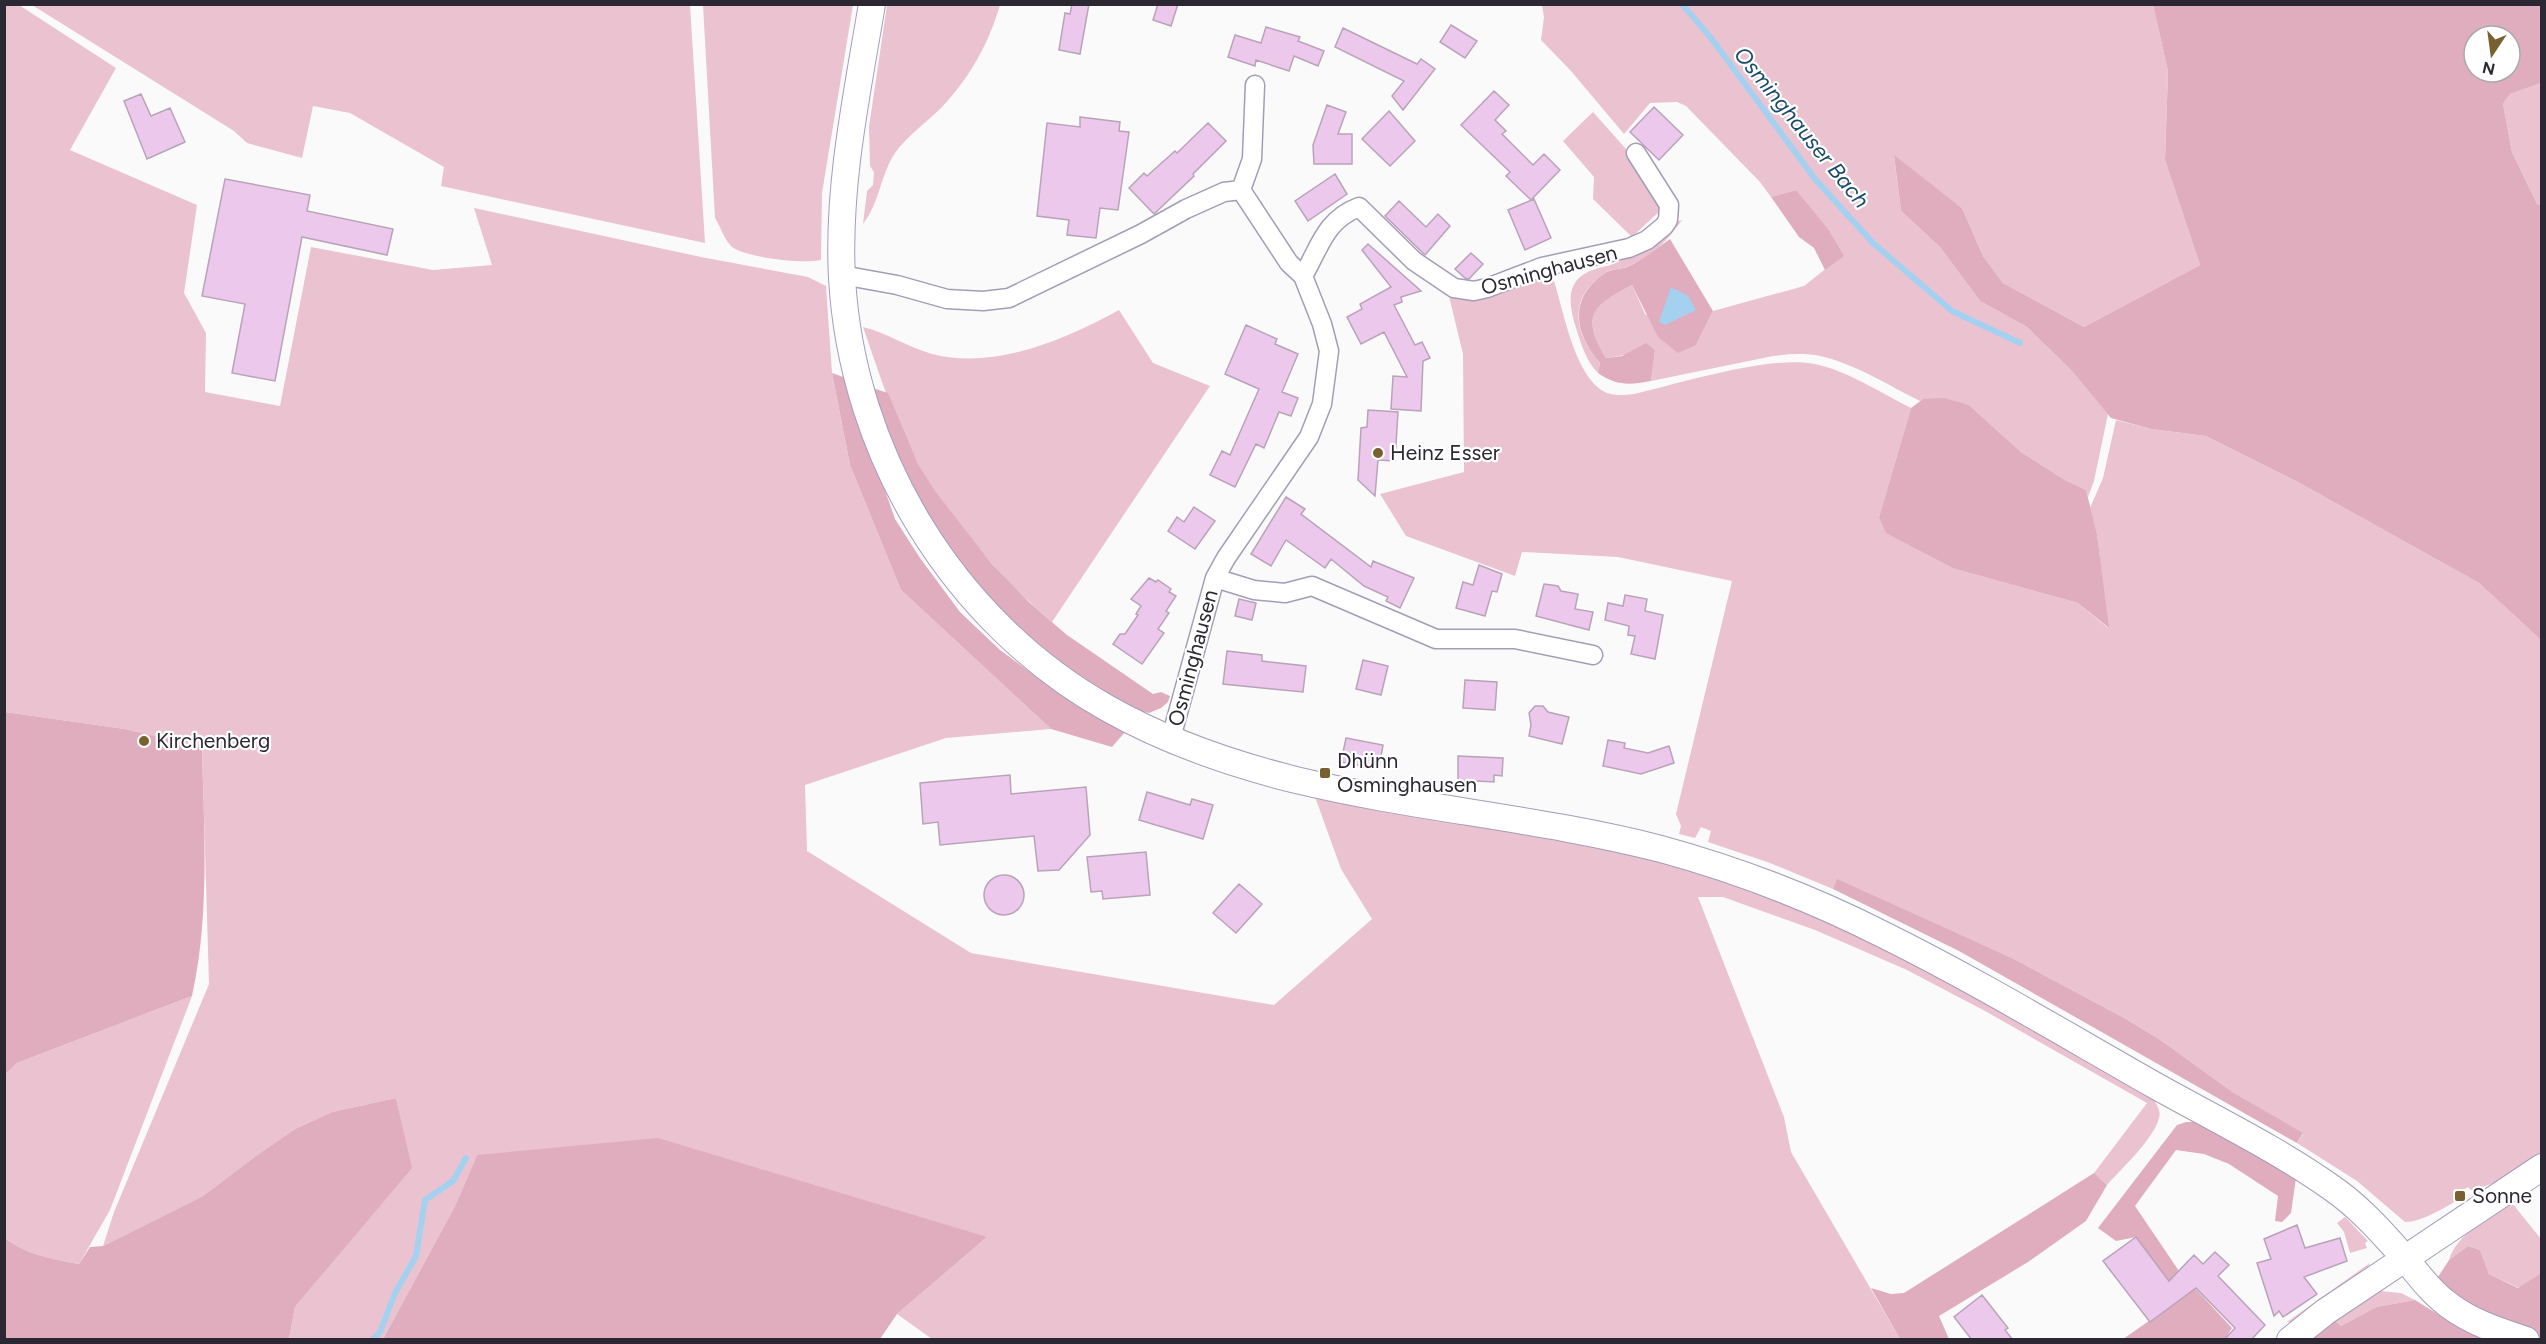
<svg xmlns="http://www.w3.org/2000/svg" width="2546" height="1344" viewBox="0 0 2546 1344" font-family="Figtree,sans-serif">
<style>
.green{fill:#ebc2d0}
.forest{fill:#e0adbf;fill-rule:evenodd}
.water{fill:#a5d1f0}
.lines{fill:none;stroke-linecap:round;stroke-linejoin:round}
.stream{stroke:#a5d1f0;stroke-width:6}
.building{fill:#edc8ed;stroke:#b9a3b8;stroke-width:1.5}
.minor-casing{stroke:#a49db7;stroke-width:21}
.secondary-casing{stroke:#a49db7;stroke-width:28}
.minor{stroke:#fff;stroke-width:18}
.secondary{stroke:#fff;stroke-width:26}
.poi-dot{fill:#786031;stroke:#fff;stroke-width:2}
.labels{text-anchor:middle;stroke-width:4.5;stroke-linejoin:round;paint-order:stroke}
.street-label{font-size:21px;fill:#2b2833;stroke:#fff}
.poi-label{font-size:21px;fill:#2b2833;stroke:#fff;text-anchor:start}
.water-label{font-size:22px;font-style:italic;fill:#174b6a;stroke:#fff}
</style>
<rect width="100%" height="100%" fill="#fafafa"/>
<path class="green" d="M4 5H19L116 68 70 150 197 205 184 293 206 333 205 392 280 406 311 247 433 270 492 265 474 208 701 257 808 277 826 286 832 373 850 465 901 590 1051 729 946 738 805 785 807 851 971 953 1274 1005 1372 919 1341 869 1314 794 1588 845 1656 860 1755 891 1875 943 2149 1093C2154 1100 2162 1110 2159 1118 2154 1139 2121 1169 2107 1185L2094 1173 2147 1103 1985 1011 1907 970 1815 930 1723 897H1698L1784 1117 1791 1152 1900 1339H932L897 1314 987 1237 477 1155 455 1206 383 1339H289L295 1307 411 1168 396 1098 332 1112 295 1129 253 1158 203 1196 103 1246 114 1212 209 984 202 747 125 729 5 712Z
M32 5H690L705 243 441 186 444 167 350 113 313 106 302 158 247 143 234 131Z
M703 5H853L822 193 821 260C804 264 747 258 732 247 725 241 720 226 715 218Z
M887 5H1000C989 43 969 79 941 108 926 123 907 136 895 153 880 176 880 202 863 224L867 191 873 185 874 172 870 166 869 127Z
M1542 5H2153L2168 71 2165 160 2200 265 2084 327 2003 283 1983 256 1962 208 1894 156 1901 211 1940 247 1980 301 2027 327 2072 371 2108 414 2094 481 2088 497 2086 490 2065 480 2021 452 1969 405 1923 399 1920 401C1890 386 1853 363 1820 356 1805 353 1789 354 1773 356L1651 381 1655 350 1606 358C1580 315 1593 306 1632 285L1645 314 1696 345 1713 311 1804 286 1843 255 1796 190 1771 197 1760 182 1686 106 1677 102 1650 103 1624 134 1571 71 1541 40 1544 17Z
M2541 83V205L2537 204 2512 152 2503 104 2510 94Z
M1593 112 1634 158 1662 209 1632 237 1593 199 1594 177 1563 141Z
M1682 220C1670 236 1662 247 1644 258 1637 262 1630 266 1623 268 1617 269 1610 269 1605 273 1567 298 1574 333 1600 363L1598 373C1586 361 1581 344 1576 328 1568 302 1565 278 1596 269 1603 266 1611 266 1618 262 1637 251 1656 235 1674 223Z
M1543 274 1554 281C1564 312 1575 379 1607 393 1616 396 1625 395 1634 394 1682 383 1769 355 1815 364 1848 371 1881 393 1911 408L1879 517 1955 569 2078 603 2108 628 2097 534 2090 508 2103 478 2116 420 2151 429 2206 436 2296 481 2479 583 2541 640V1157L2499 1181 2472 1191 2468 1187 2455 1195 2458 1200C2444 1208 2421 1222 2405 1222L2357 1181 2297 1143 2303 1134 2234 1093 2159 1039 2126 1019 2012 958 1837 880 1833 889 1770 863 1708 842 1711 831 1701 827 1695 838 1679 834 1681 826 1676 814 1732 581 1618 557 1522 552 1515 576 1406 536 1380 494 1464 472 1463 354 1448 292Z
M1119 310 1153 363 1210 386 1052 622C1004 581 948 519 918 464 894 421 879 373 863 327 887 333 908 347 932 354 994 370 1065 340 1119 310Z
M192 996 110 1210 79 1264C53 1259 26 1255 5 1238L4 1074 17 1063Z
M2512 1203 2541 1239V1273L2519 1288 2489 1274 2480 1250 2468 1246 2449 1260C2457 1233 2490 1218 2512 1203Z
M2345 1217 2368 1241 2365 1243 2367 1248 2350 1253 2344 1232 2337 1223Z
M2370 1263 2365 1273 2295 1324 2287 1322Z
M2380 1291 2401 1293 2415 1300 2376 1307 2341 1326 2332 1318 2368 1294Z"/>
<path class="forest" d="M2153 5H2541V83L2510 94 2503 104 2512 152 2537 204 2541 205V640L2479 583 2296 481 2206 436 2151 429 2111 418 2072 371 2027 327 1980 301 1940 247 1901 211 1894 155 1962 208 1983 256 2003 283 2084 327 2200 265 2165 160 2168 71ZM2474 36H2510V72H2474Z
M1796 190 1828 229 1844 256 1825 270 1814 248 1799 237 1771 197Z
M1670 239 1713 311 1696 345 1678 353 1658 337 1632 285C1593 306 1580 315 1606 358L1622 356 1646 343 1655 350 1651 381C1630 385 1616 386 1598 373L1600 363C1574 333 1568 298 1605 273 1611 269 1621 269 1627 267 1643 260 1656 249 1670 239Z
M832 373 846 378 895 519 920 558 960 612 1000 650 1058 693 1125 732 1112 747 1051 729 901 590 850 465Z
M873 388 888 393 918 464 935 491 991 563 1030 603 1067 635 1153 694 1161 692 1170 696 1168 702 1161 708 1149 713 1126 708 1040 649 997 606 941 543 911 486 889 435Z
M1944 398 1969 405 2021 452 2065 480 2086 490 2097 534 2109 628 2078 603 1955 569 1886 533 1879 517 1911 408 1923 399Z
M5 712 125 729 202 747C204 829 210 915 192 996L17 1063 5 1074Z
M1837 879 2012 958 2126 1019 2159 1039 2234 1093 2303 1133 2297 1143 1959 951 1833 889Z
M396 1098 412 1168 295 1307 289 1339H5V1238C26 1255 53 1259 79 1264L90 1247 103 1246 203 1196 253 1158 295 1129 332 1112Z
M2186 1122H2201L2296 1178 2291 1213 2282 1222 2275 1221 2278 1196 2229 1164 2204 1154 2176 1150 2135 1206 2179 1271 2232 1328 2227 1336 2229 1339H2123L2182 1298 2136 1237 2116 1241 2098 1228 2177 1125Z
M658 1138 987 1237 897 1314 880 1339H383L455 1206 477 1155Z
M2094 1173 2107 1185 2086 1221 2028 1262 1939 1316 1949 1339H1900L1871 1288 1891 1294 1904 1293Z
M2468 1246 2480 1250 2489 1274 2518 1288 2541 1273V1339L2305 1340 2332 1318 2341 1326 2376 1307 2415 1300 2444 1318 2454 1306 2438 1277 2449 1260Z"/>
<path class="water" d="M1671 287 1688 296 1696 310 1665 325 1659 322Z"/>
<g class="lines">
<path class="stream" d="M1682 4 1711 38 1815 179 1873 243 1952 311 2020 343
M372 1340 380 1332 395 1293 416 1256 425 1200 453 1181 466 1158"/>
</g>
<path class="building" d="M1072 4H1089L1080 54 1059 50 1065 13 1070 14Z
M1158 4H1178L1171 26 1153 20Z
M1451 25 1477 41 1465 58 1440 42Z
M1266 27 1300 37 1298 41 1324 51 1318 66 1294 56 1289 71 1256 60 1255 66 1228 57 1235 35 1261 43Z
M1343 28 1417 64 1421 59 1435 69 1403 110 1392 96 1404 81 1335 47Z
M1494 91 1509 105 1495 120 1506 131 1502 134 1533 165 1544 154 1560 170 1531 200 1506 176 1510 172 1461 125Z
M141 94 151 116 170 108 185 142 147 159 124 101Z
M1327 105 1346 112 1338 134H1352V164H1314L1313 145Z
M1654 107 1683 135 1659 160 1630 132Z
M1389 111 1415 141 1390 166 1362 139Z
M1080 117 1120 122 1119 131 1129 132 1118 210 1100 208 1096 238 1067 235 1069 220 1037 216 1047 123 1080 127Z
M1208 123 1226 141 1193 174 1194 176 1154 214 1129 188 1144 173 1147 176 1175 151 1177 153Z
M1335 174 1347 194 1308 221 1295 201Z
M225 179 310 195 307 211 393 229 387 255 302 237 275 381 232 373 245 304 202 296Z
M1534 199 1551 238 1525 250 1508 210Z
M1399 201 1426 227 1438 214 1450 226 1425 255 1385 216Z
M1368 244 1421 291 1401 297 1402 302 1394 305 1415 345 1422 342 1430 358 1423 361 1421 411 1391 409 1393 376 1407 377 1384 332 1361 344 1347 317 1362 309 1360 304 1391 287 1362 250Z
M1471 253 1483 264 1469 279 1465 278 1455 269Z
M1246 325 1277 339 1275 344 1298 354 1282 392 1298 398 1291 416 1279 412 1264 448 1256 444 1235 487 1210 475 1222 451 1230 455 1259 389 1225 374Z
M1368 410 1398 412 1395 461 1378 460 1375 496 1358 480 1361 428 1367 427Z
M1286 497 1305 509 1301 514 1371 567 1373 561 1414 578 1400 608 1386 601 1388 597 1364 586 1331 559 1325 568 1286 540 1271 566 1251 554Z
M1194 507 1215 521 1195 549 1168 531 1177 517 1184 522Z
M1479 565 1502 574 1497 592 1492 591 1485 616 1456 608 1463 582 1473 585Z
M1149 578 1156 582 1158 580 1171 589 1169 592 1176 596 1166 611 1169 613 1158 629 1164 633 1142 664 1113 644 1120 634H1125L1138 615 1136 614 1141 606 1131 599Z
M1544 584 1558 586 1561 591 1578 594 1575 609 1593 612 1589 630 1536 616Z
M1625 595 1647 599 1645 611 1663 615 1655 659 1631 654 1635 636 1628 635 1629 626 1605 620 1608 603 1623 606Z
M1239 599 1256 603 1252 620 1235 616Z
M1227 651 1262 655V661L1306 666 1303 692 1223 684Z
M1363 660 1388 666 1381 695 1356 689Z
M1465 680 1497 682 1495 710 1463 708Z
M1535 706H1543L1548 712 1569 717 1562 744 1529 736 1531 725 1529 713Z
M1346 738 1383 745 1379 769 1341 762Z
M1608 740 1625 743 1624 748 1648 753 1669 746 1674 763 1641 774 1603 766Z
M1458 756 1503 758 1502 776 1494 775V782L1458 780Z
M1010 775 1011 794 1086 787 1090 835 1059 870 1038 871 1034 836 940 845 938 822 923 824 920 783Z
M1147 792 1190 805 1192 799 1213 805 1203 839 1139 820Z
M1146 852 1150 895 1103 899 1102 891 1091 892 1087 857Z
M984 895a20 20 0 1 1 40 0a20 20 0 1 1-40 0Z
M1239 884 1262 904 1236 933 1213 913Z
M2297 1225 2305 1248 2340 1238 2347 1261 2304 1277 2317 1294 2283 1317 2279 1311 2274 1316 2257 1263 2271 1259 2264 1239Z
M2136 1237 2169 1281 2194 1255 2203 1264 2215 1252 2229 1265 2218 1276 2265 1325 2251 1340H2224L2235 1328 2196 1288 2150 1322 2103 1261Z
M1982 1295 2008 1328 2005 1330 2013 1340H1972L1954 1317Z"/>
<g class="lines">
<defs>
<path id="minor" d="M1241 190 1252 159 1255 85
M842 275 897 285 947 299 983 301 1009 298 1141 234 1186 209 1224 192 1241 190 1289 263 1303 276 1322 324 1329 351 1322 404 1309 437 1226 558 1215 578 1171 738
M1303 276C1320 247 1325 220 1359 207L1414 261 1454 288 1474 291 1487 288 1542 267 1629 248 1647 240 1664 226 1668 220 1669 205 1636 153
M1215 578 1254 590 1285 593 1312 586 1436 639H1515L1593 655"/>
<path id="secondary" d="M872 4C857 94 837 187 842 278 852 454 953 621 1107 708 1165 741 1232 764 1296 780 1417 809 1541 818 1661 849 1738 870 1813 899 1884 935 1977 981 2066 1035 2156 1086 2215 1119 2277 1149 2332 1188 2358 1206 2380 1230 2401 1254 2417 1272 2430 1292 2450 1306 2473 1323 2499 1331 2526 1340
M2290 1340 2325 1312 2542 1167"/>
</defs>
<use href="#minor" class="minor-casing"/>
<use href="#secondary" class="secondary-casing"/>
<use href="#minor" class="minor"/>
<use href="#secondary" class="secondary"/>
</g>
<g class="poi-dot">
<circle cx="1378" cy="453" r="6"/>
<circle cx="144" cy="741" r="6"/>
<rect x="1319" y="767" width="12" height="12" rx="3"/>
<rect x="2454" y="1190" width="12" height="12" rx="3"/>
</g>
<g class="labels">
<g class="street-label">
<text transform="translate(1549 270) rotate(-15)" y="7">Osminghausen</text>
<text transform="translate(1193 658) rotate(-75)" y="7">Osminghausen</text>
</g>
<g class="poi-label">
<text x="1390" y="460">Heinz Esser</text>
<text x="156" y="748">Kirchenberg</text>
<text x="1337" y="768">Dhünn<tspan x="1337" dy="24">Osminghausen</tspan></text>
<text x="2472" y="1203">Sonne</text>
</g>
<g class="water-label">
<text transform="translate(1802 127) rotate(51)" y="8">Osminghauser Bach</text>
</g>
</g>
<rect width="2546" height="1344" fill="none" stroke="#2b2833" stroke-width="12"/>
<g transform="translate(2492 54) rotate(193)"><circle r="28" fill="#ffffff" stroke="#aaa9ad" stroke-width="1.5"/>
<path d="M0-4.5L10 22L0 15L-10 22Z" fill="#786031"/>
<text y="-9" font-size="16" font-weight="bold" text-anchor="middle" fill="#2b2833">N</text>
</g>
</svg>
